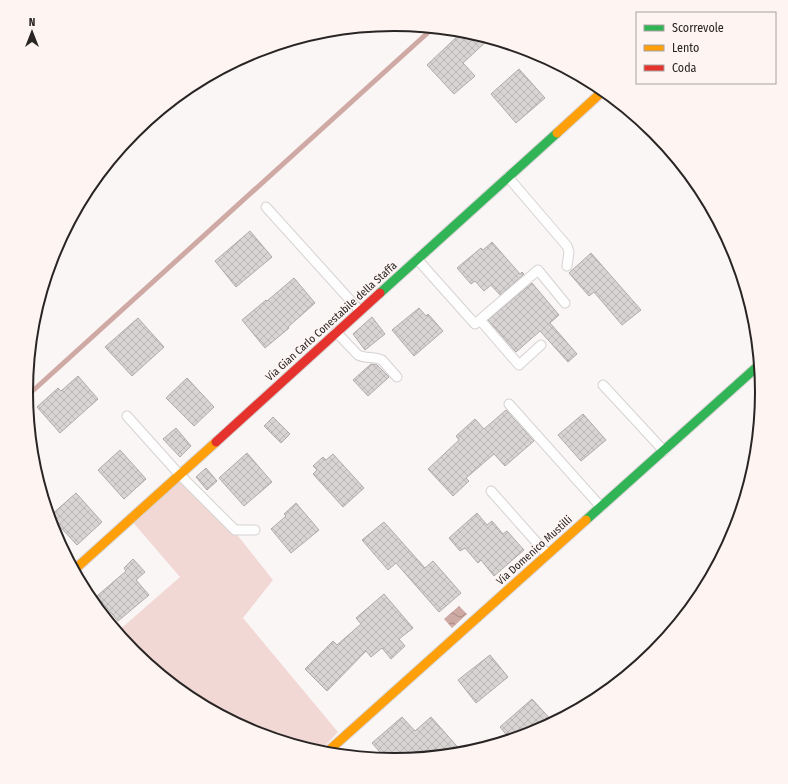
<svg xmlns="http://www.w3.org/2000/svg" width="788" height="784" viewBox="0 0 788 784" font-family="'Fira Sans Condensed',sans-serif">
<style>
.grass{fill:#f1d8d4}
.water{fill:url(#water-waves)}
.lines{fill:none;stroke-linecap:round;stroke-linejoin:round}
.stream{stroke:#cfa9a3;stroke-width:5}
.building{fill:url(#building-cross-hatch);stroke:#afabab}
.lane-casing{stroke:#d6d2d2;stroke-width:11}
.fast-casing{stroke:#d6d2d2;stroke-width:11}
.slow-casing{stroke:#d6d2d2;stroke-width:11}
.jam-casing{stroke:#d6d2d2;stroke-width:11}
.lane{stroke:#fefefe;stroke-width:9}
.fast{stroke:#30b455;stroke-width:9}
.slow{stroke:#ff9f0a;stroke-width:9}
.jam{stroke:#e5322d;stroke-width:9}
.labels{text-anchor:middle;stroke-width:3;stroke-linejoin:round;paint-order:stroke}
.street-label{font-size:11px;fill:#282524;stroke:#fef5f3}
.rim{fill:none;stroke:#282524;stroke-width:2}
</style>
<defs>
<pattern id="water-waves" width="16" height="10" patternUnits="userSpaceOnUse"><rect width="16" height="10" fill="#cfa9a3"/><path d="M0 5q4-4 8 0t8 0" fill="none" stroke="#a88985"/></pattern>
<pattern id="building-cross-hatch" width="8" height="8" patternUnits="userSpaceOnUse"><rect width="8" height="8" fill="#d8d4d3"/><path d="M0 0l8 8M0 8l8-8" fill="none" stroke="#b9b6b5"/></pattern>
</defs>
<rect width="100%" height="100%" fill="#fbf6f6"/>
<path class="grass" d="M179 474 227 522 273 580 243 618 338 732 319 752 253 732 189 698 134 652 117 632 180 577 130 519Z"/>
<path class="water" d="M459 606 467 614 452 628 444 619Z"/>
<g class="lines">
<path class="stream" d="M26 397 433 28"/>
</g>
<path class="building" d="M463 31 490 38 463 63 475 76 454 94 427 65Z
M519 69 545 98 516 123 491 94Z
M250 231 272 257 236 287 215 261Z
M492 242 520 274 522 272 524 274 500 295 491 285 484 291 475 281 471 284 457 268 481 248 483 250Z
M591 253 641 310 622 325 594 292 589 296 569 273Z
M294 278 315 303 288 327 289 328 265 348 242 320 266 300 267 301Z
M532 283 559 315 550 323 577 354 568 362 540 331 516 352 488 320Z
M419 308 426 316 428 314 443 331 414 356 392 330Z
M372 317 385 334 365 350 353 334Z
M138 318 164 347 132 376 105 347Z
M371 364 377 365 389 377 368 396 353 380Z
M78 376 98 399 60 433 37 407 58 388 61 391Z
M187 378 214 407 194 426 166 398Z
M506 410 534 441 505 466 494 454 466 478 469 481 453 496 428 469 459 440 456 436 475 419 484 429Z
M583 414 606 440 581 461 558 435Z
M273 417 290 434 281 443 264 426Z
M176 428 191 446 180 457 163 439Z
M120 450 146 479 124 499 98 470Z
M247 453 272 482 244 506 219 478Z
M333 454 364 488 343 507 313 474 317 470 313 466 323 457 326 460Z
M206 468 217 481 207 490 196 477Z
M76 493 102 522 77 545 50 516Z
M296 503 319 530 291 553 271 529 286 516 284 514Z
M477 513 487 525 492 521 503 534 507 531 524 550 494 576 481 560 478 563 465 548 460 551 449 538Z
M384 522 425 568 433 561 461 593 439 612 396 563 388 570 362 540Z
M133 559 145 572 136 580 149 595 118 621 97 596 126 571 124 568Z
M384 594 413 628 399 639 405 646 391 659 382 648 371 657 366 651 327 691 305 669 333 641 337 645 361 624 356 618Z
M490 655 508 677 476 703 458 680Z
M532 699 553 722 535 732 510 739 500 727Z
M402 717 415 731 431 717 463 753 394 760 386 759 372 743Z"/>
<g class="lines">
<defs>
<path id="lane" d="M508 177 567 246 569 252 567 266
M266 207 360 311
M417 259 475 324 538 270 565 303
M480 320 519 365 541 345
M336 332 358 355C366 359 374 356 382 360L397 377
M603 385 664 451
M509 404 601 507
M127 416 179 474 235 530H255
M491 491 547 554"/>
<path id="fast" d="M380 293 557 133
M586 520 759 365"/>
<path id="slow" d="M557 133 604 90
M74 570 216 442
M326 753 586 520"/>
<path id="jam" d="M216 442 380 293"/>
</defs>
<use href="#lane" class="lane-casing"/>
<use href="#fast" class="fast-casing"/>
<use href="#slow" class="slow-casing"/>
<use href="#jam" class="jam-casing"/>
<use href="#lane" class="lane"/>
<use href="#fast" class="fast"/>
<use href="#slow" class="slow"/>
<use href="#jam" class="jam"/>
</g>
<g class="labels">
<g class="street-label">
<text transform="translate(331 321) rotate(-42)" y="4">Via Gian Carlo Conestabile della Staffa</text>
<text transform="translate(534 550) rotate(-42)" y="4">Via Domenico Mustilli</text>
</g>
</g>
<path d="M0 0H788V784H0ZM33 392a361 361 0 1 1 722 0a361 361 0 1 1-722 0Z" fill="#fef5f3" fill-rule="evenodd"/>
<path class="rim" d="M33 392a361 361 0 1 1 722 0a361 361 0 1 1-722 0Z"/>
<rect x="636" y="12" width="140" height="72" fill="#fef5f3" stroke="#a8a2a0"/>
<rect x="644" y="25" width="20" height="6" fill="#30b455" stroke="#a8a2a0"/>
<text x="672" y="32" font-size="12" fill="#282524">Scorrevole</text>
<rect x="644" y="45" width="20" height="6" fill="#ff9f0a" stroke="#a8a2a0"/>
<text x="672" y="52" font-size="12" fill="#282524">Lento</text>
<rect x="644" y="65" width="20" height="6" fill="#e5322d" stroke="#a8a2a0"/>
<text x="672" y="72" font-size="12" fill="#282524">Coda</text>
<g transform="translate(32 32)" stroke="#fef5f3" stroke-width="3" paint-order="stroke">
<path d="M0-3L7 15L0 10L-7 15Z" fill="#282524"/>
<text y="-6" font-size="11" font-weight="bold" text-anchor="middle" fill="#282524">N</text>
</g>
</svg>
